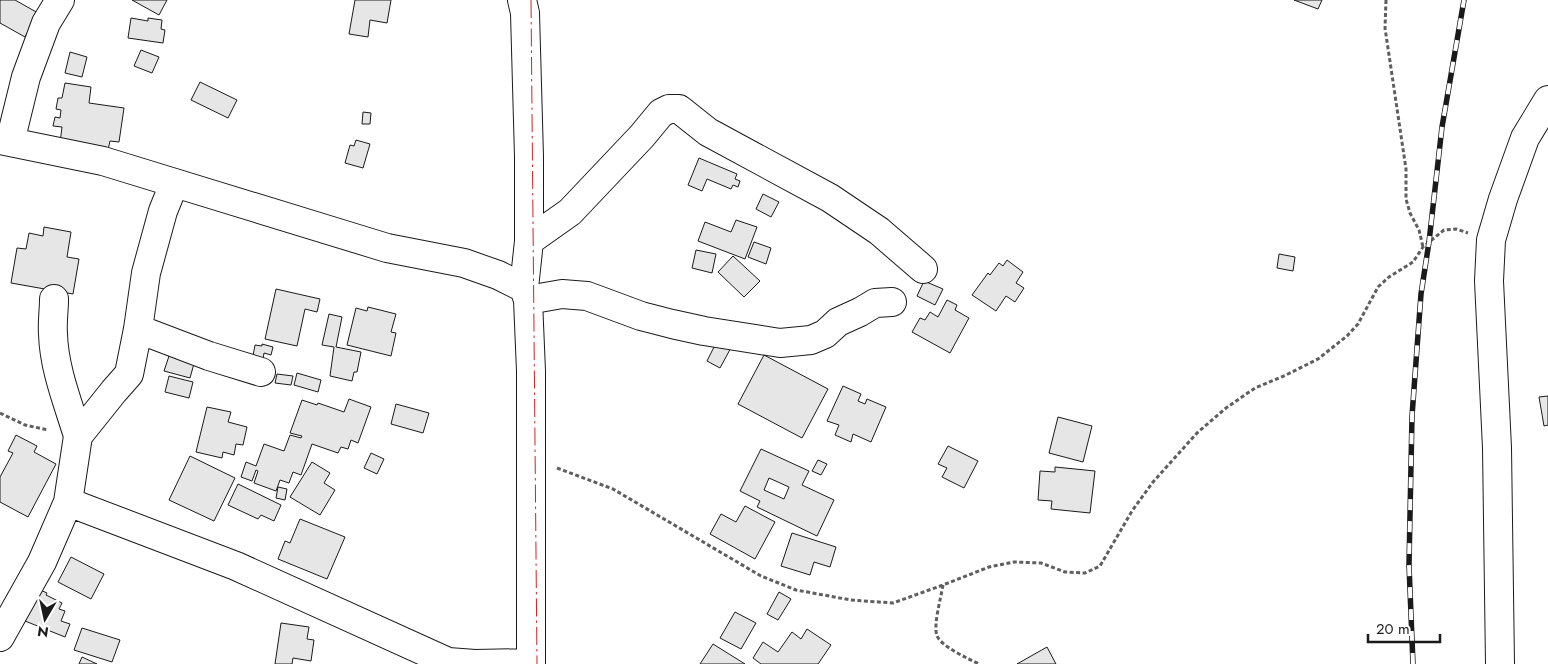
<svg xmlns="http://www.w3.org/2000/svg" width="1548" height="664" viewBox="0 0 1548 664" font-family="Jost,sans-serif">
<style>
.building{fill:#e6e6e6;stroke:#1a1a1a;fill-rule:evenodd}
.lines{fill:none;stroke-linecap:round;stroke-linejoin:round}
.minor-casing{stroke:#1a1a1a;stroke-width:30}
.path{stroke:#5f5f5f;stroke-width:3;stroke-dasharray:4 2.5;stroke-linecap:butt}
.minor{stroke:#fff;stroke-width:28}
.rail-casing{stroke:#1a1a1a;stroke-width:5.5}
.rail{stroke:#fff;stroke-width:4;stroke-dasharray:11;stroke-linecap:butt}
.power{stroke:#c62828;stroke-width:1;stroke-dasharray:18 4 2.5 4;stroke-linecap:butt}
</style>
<rect width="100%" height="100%" fill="#fff"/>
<path class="building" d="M0 0H15L38 13 25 37 0 23Z
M132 0H167L159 15Z
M355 0H391L387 23 370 20 368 37 349 34Z
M1294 0H1322L1318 9Z
M131 18 148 21V18L162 20 161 29 165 30 163 43 128 38Z
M141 50 159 57 152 73 134 66Z
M70 52 87 57 82 77 65 73Z
M200 82 237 100 228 118 191 100Z
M65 83 91 87 89 103 124 108 119 142 110 141 108 150 60 143 62 127 53 126 55 117 60 118 61 110 56 109 58 98H62Z
M363 112 371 113 370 124H362Z
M356 140 370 144 363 168 345 163 350 145 354 146Z
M699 158 737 174 735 179 740 181 738 187 733 185 731 189 707 179 702 191 688 185Z
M763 194 779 202 771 217 756 209Z
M736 220 757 227 745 259 698 241 705 222 731 232Z
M44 227 71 232 67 257 79 259 73 294 11 283 17 248 26 249 29 233 43 236Z
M754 242 771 248 766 264 748 257Z
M696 250 716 254 712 273 692 268Z
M1279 254 1295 257 1293 271 1277 268Z
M733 256 760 281 744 297 718 272Z
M1007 260 1023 272 1016 283 1024 288 1015 302 1006 296 996 311 972 295 988 273 990 275 999 263 1003 266Z
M924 281 943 289 935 305 917 296Z
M276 289 320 299 317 312 305 309 297 346 265 339Z
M947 300 957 305 955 310 969 318 950 353 912 332 920 318 925 320 930 312 938 317Z
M368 307 396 314 391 332 396 333 391 356 347 345 356 308 367 311Z
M329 314 342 317 336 347 361 352 357 372H354L352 381 330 376 334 347 322 345Z
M719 337 733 344 720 368 707 361Z
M262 344 273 347 271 355 264 353 263 359 253 356 255 345 262 346Z
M170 353 195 360 190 378 164 371Z
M764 355 828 389 802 438 738 404Z
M297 373 321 380 318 392 294 385Z
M277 374 293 376 291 385 275 383Z
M169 376 193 382 189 398 165 392Z
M843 386 861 394 858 401 865 404 867 399 886 407 871 442 853 434 851 442 835 435 839 425 827 421Z
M1548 396V425L1544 426 1539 397Z
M349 399 371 407 358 443 351 440 348 449 341 447 338 453 312 444 301 475 293 472 289 483 280 480 276 491 254 483 258 471 256 470 252 481 241 477 246 462 256 466 264 444 284 451 290 435 301 438 302 436 290 433 302 400 317 405 318 403 344 412Z
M396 404 429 413 423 433 391 424Z
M207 407 231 412 228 422 247 427 243 445 236 444 234 455 223 452 222 458 196 452Z
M1058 417 1092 426 1083 462 1049 453Z
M16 435 37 446 34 452 56 464 28 517 0 502V477L13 453 8 451Z
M948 446 978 461 964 488 942 477 947 468 938 464Z
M761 449 809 471 802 485 834 500 817 536 757 507 760 501 740 491ZM769 478 789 487 784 499 764 490Z
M371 453 384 459 377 474 364 468Z
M190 456 235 478 214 521 169 500Z
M818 460 827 464 821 475 812 471Z
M312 462 330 473 324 483 335 490 320 515 290 497Z
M1055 467 1095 471 1090 513 1051 509 1052 501 1038 500 1040 471 1055 472Z
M238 484 281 505 274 521 261 515 258 519 228 505Z
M278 487 287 489 285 500 276 498Z
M745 506 775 522 755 559 710 534 721 514 736 522Z
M300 519 345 537 327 579 278 559 285 541 290 543Z
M792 533 836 547 830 567 814 562 810 575 781 566Z
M71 557 104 574 91 599 58 582Z
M38 589 47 593 46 595 62 603 59 609 65 611 61 621 70 624 65 637 25 621Z
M779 592 791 599 778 620 767 614Z
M735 612 756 623 741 649 720 638Z
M281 623 309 627 307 639 314 640 311 661 293 658 292 664H275Z
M82 628 120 640 112 662 74 650Z
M807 629 831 645 818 664H761L753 658 763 642 778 652 792 632 801 639Z
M713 644 745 664H700Z
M1047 647 1056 664H1017Z
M82 657 97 664H79Z"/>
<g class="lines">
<defs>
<path id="minor" d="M522 0 525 13 529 157V241L524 288
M0 140 103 161 387 248 464 263 498 275 524 288 528 300 531 371V664
M10 142 26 77 46 23 60 0
M529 241 570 212 642 136 661 113 669 109H679L708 132 830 198 879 231 923 269
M54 299C54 311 52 323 53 334 54 369 68 403 78 436
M528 300 562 294 587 296 641 316 672 324 704 331 780 343 811 340 825 334 838 322 860 312 875 303 892 302
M138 329 209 356 261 372
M68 502 236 566 448 662 475 664 531 663
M0 637 42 562 68 502 78 436 114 391 129 374 138 329 146 273 163 211 174 184
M1500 664 1497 448 1489 281 1491 240 1503 199 1525 138 1548 100"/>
</defs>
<use href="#minor" class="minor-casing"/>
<path class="path" d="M1386 0 1385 28 1406 169V199L1410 213 1419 230 1423 247
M0 413 25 425 48 430
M557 468 613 489 761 576 796 590 851 600 893 603 943 585 989 567 1014 562 1041 563 1065 572 1085 573 1100 566 1132 511 1153 482 1197 433 1226 408 1255 388 1286 375 1318 359 1347 336 1358 324 1378 287 1389 277 1413 262 1423 247 1444 230 1456 229 1468 233
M943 585C941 598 933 625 937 636 942 647 969 659 979 664"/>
<use href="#minor" class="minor"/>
<defs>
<path id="rail" d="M1413 664 1409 565 1412 416 1421 294 1429 242 1442 127 1464 0"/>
</defs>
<use href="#rail" class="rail-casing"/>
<use href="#rail" class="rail"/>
<path class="power" d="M531 0 537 664"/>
</g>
<g transform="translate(45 619) rotate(189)" stroke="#ffffff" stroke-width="4" paint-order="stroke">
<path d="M0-4L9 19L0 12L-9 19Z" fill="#1a1a1a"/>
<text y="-8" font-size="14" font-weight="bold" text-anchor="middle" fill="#1a1a1a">N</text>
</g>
<path d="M1368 634v8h72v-8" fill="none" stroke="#1a1a1a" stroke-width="2.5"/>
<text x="1376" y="634" font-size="15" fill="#1a1a1a" stroke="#ffffff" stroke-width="4" paint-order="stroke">20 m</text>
</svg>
